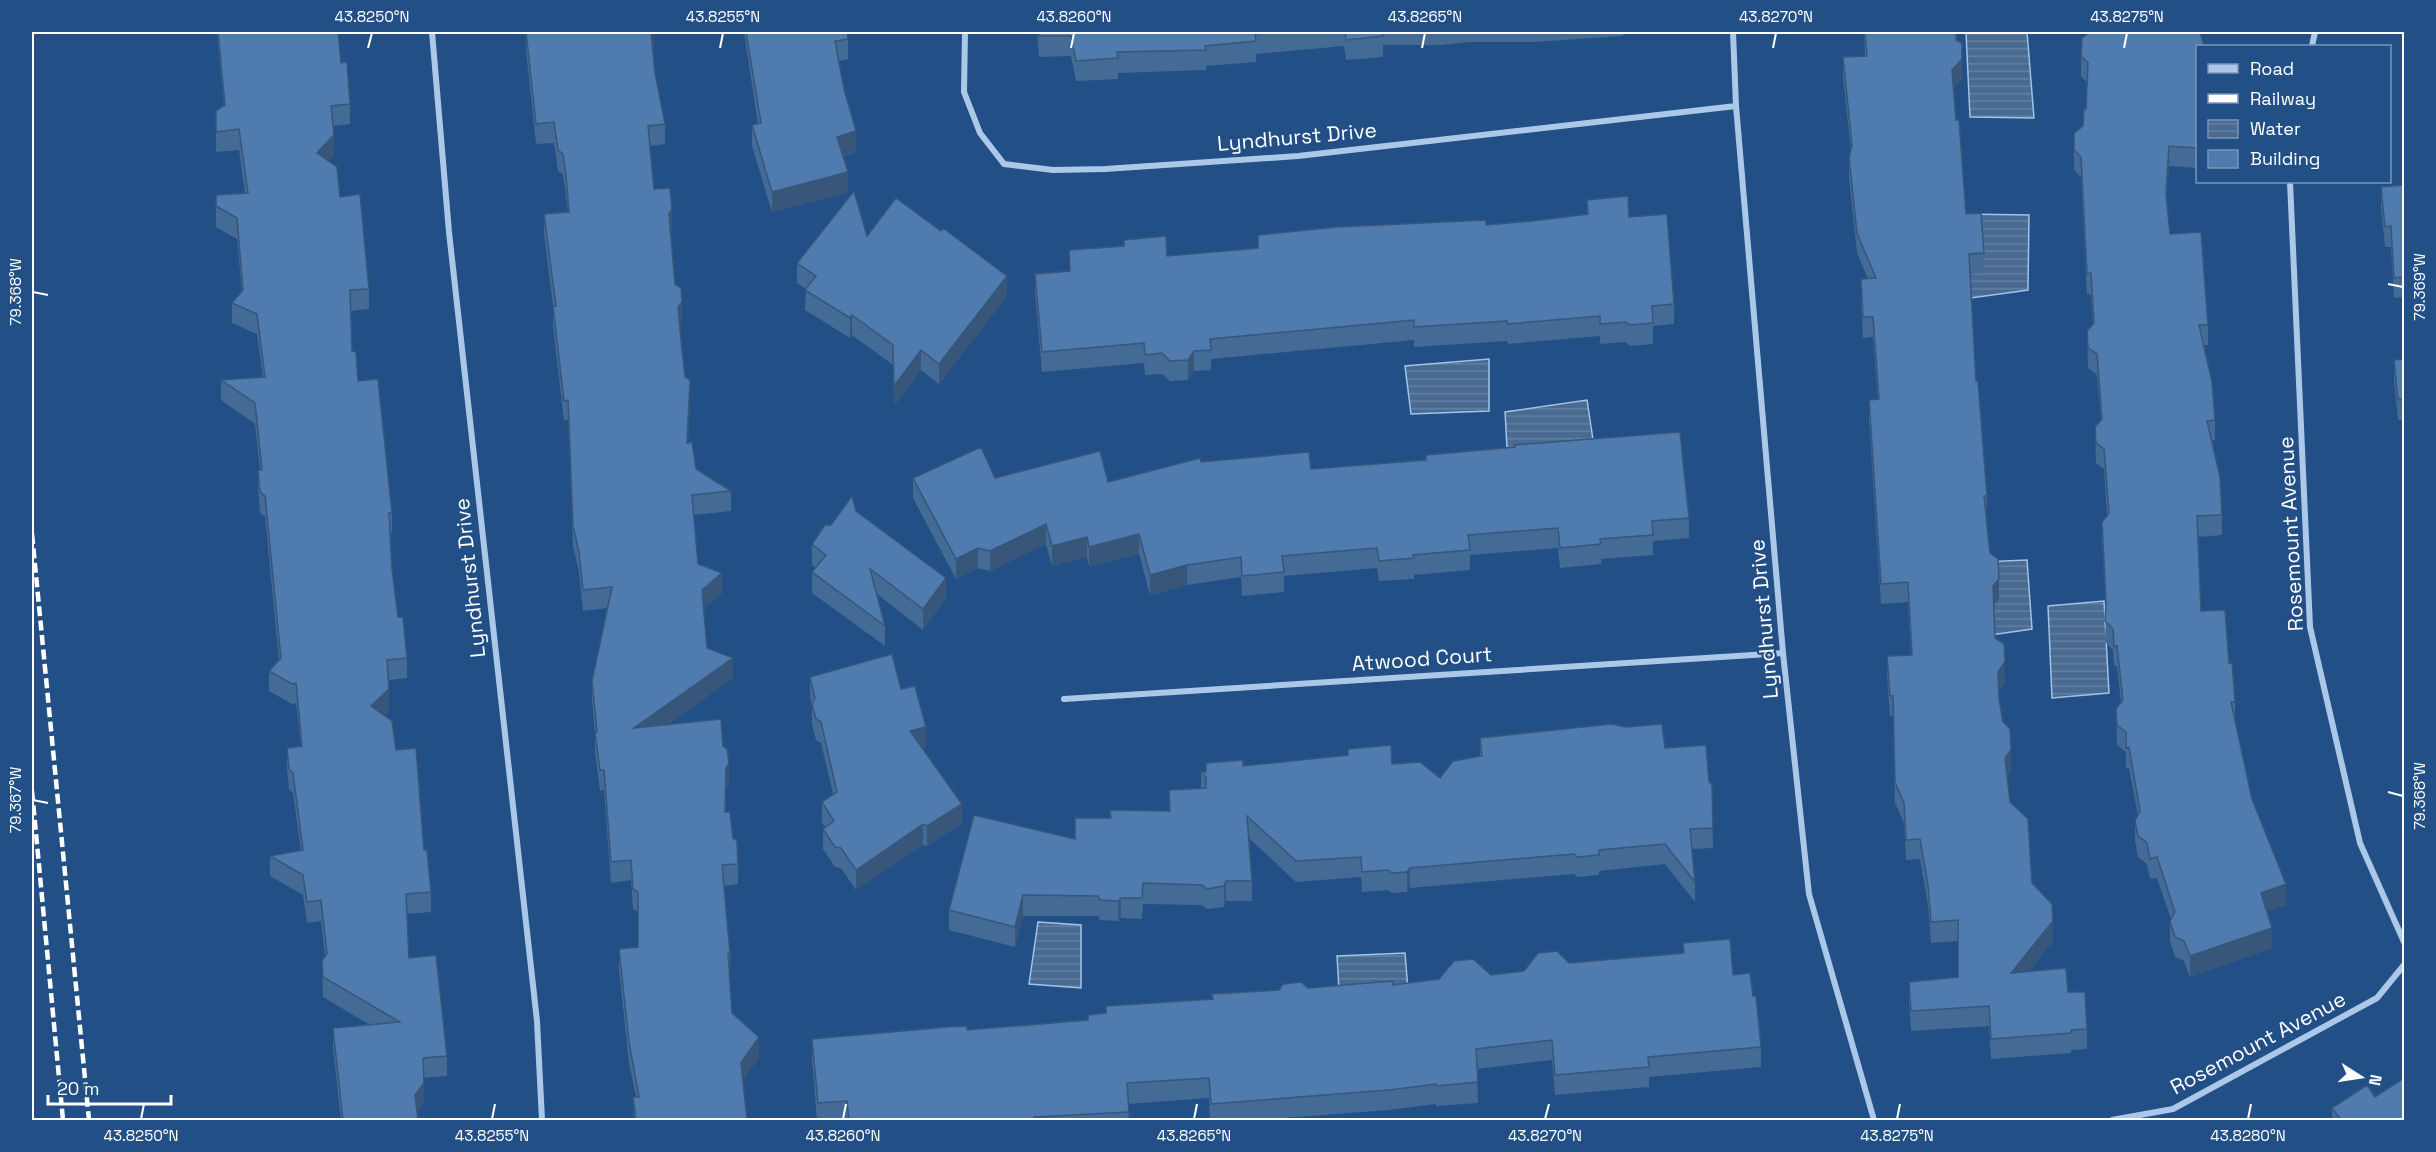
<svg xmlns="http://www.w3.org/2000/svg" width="2436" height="1152" viewBox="0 0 2436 1152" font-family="'Space Grotesk',sans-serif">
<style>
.water{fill:url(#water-rules);stroke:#9fc3ea;stroke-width:1.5}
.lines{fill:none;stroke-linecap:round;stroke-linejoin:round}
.minor{stroke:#abc8e9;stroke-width:6}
.rail{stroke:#fff;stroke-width:4.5;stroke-dasharray:10 4.5;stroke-linecap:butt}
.wall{fill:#446a96}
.shaded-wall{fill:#37567a}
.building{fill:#4f7baf;stroke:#37567a;stroke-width:1.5}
.ticks{fill:none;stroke:#fff;stroke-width:2}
.labels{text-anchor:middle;stroke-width:4.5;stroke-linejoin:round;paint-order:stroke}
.street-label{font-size:21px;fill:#fff;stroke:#224f85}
.neatline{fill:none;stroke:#fff;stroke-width:2}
.ticks-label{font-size:15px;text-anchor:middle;fill:#fff}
</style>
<defs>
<pattern id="water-rules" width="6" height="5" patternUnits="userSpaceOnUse" patternTransform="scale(1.5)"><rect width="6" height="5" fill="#496a91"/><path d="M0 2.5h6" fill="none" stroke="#6480a2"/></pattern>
</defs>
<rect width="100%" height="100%" fill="#224f85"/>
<path class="water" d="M1966 32H2027L2034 118 1970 117Z
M1963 214 2029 215 2028 290 1964 299Z
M1489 359V411L1411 414 1405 366Z
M1587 400 1595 453 1508 465 1505 412Z
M2027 560 2032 629 1984 636 1982 562Z
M2104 601 2109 693 2052 698 2048 606Z
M1038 922 1081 925V988L1029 984Z
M1405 953 1409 1002 1340 1007 1337 956Z"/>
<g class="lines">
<path class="minor" d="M432 32 449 232 537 1021 542 1120
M965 32 964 92 980 133 1004 164 1053 170 1105 169 1298 156 1736 106
M1733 32 1736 106 1783 653 1809 894 1874 1120
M2312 46 2315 32
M2290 182 2310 627 2360 843 2404 942
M1064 699 1783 653
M2112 1120 2173 1109 2377 998 2404 965"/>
<path class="rail" d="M32 534 89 1120
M32 791 63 1120"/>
</g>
<path class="wall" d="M217 32H338L341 63 350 104V124L333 126 334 155 328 161 369 289V309L351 311 352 351 358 381 392 513V533L390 534 392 569 398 617 407 658V678L389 680V709L384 715 396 750 424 850 431 892V912L407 914 409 958 447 1056V1076L423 1078 424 1103 417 1112 418 1120H341L333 1048V1028L370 1025 323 997 322 960 325 956 321 921 307 923 303 895 270 876V856L301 851 293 793 289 790 287 768V748L301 746 296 703 292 704 269 691V671L279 660 265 517 260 513 258 490V470H260L255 424 221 400V380L263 377 257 334 232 323V303L242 292 237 239 216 227V195L245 193 239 150 216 152V111L224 106Z
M526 32H654V46L653 47 655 73 665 124V144L650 146 654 189 672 229 671 232 675 284 682 322 680 324 685 377 690 401 688 443 696 469 731 491V511L694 515 698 564 722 593 703 609 707 648 733 678 667 725 723 746 729 783 726 788V812L733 838 738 864V884L724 886 730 953V973H729L732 1013 759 1057 743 1080 747 1120H634L633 1097H636L629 1063 619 970V949L638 947V912L633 909 631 880 611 883 604 790 600 791 595 752V734L592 701V681L607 608 583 611 579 572 573 546 568 420 564 421 553 326V306L544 234V214L568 212 563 174 558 171 554 143 536 144 526 51Z
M744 32H847L848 39V59L839 61 856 152 843 156 848 192 772 212 752 146V125L758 124Z
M1037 32H1623V36L1535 42H1469L1441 45H1383V57L1346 60 1344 46 1256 54V62L1206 66V70L1118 73V79L1076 81 1071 56 1039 57Z
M1864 32H1956L1962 79 1953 88 1966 214 1984 253V273L1970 274 1976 381 1987 496 1986 517 1990 553 1999 599 1994 605 1995 638 2005 682 1999 692V699L2011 770 2007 776 2010 802 2032 883 2053 941 2029 971 2068 992 2087 1029V1049L2071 1050V1053L1991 1059 1989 1026 1911 1031 1909 1002V982L1958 977V941L1931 943 1928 905 1920 859 1906 860 1904 823 1895 803 1893 716H1890L1887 676V656L1911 655 1908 602 1881 604 1869 420V400H1878L1873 337 1863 338 1861 299V279H1868L1857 253 1849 178V157L1851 151 1843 77V57L1865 56Z
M2200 32 2196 168 2169 166 2166 201 2170 234 2208 325V345H2204L2215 420V440L2212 441 2222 515V535L2198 537 2201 611 2229 663 2235 702V721L2252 799 2286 905 2267 911 2272 948 2190 977 2184 961 2175 957 2170 941V921L2171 919 2157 878 2150 879 2147 864 2138 857 2135 841V821L2138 816 2129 768H2126V752L2117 745 2116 709 2121 702 2117 666H2114L2113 650 2105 642 2106 611 2102 542V522L2107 515 2104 469 2096 463 2095 427 2101 420 2097 375 2088 368 2087 331 2093 324 2091 294H2087L2081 177 2074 170V150L2083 126 2086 109 2087 83 2081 76V56Z
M2404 185V297L2394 298 2391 247H2385L2381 207V187Z
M1587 200 1629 217 1674 304V324L1653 326V344L1630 346 1626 342 1600 344V336L1508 344 1507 341 1414 347V340L1211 359V370L1194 371 1188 380 1170 381 1162 374 1145 375 1144 363 1042 372 1035 294V274L1069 271V250L1167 256 1258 248V235L1486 225 1532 221 1587 214Z
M867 236 1007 296 939 384 921 370 894 406 893 365 852 335 850 338 805 310 806 289 797 283V263Z
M2404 359V448L2402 420H2398L2394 380V360Z
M1201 462 1311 469 1689 518V538L1653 541V555L1601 559V564L1560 568 1558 548 1470 555V570L1414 575V579L1379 581 1377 568 1284 576V592L1242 596 1241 577 1187 585 1150 595 1139 554 1089 567 1087 557 1052 566 1046 544 990 571 978 568 956 579 913 498V478H995L1108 482Z
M856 511 946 598 923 630 877 594 885 626V646L812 593V572L816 568 812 565V544L831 525Z
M810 677 901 689 926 747 922 748 962 824 927 846 923 845 856 890 841 868 835 867 823 849V829L825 827 822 822V802L833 794 821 743 816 740 812 724V707L810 697Z
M1480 738 1665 748 1712 785 1713 848 1692 849 1695 882V902L1665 864 1599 871V875L1577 877 1574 874 1410 888 1407 892 1392 893 1388 890 1362 892 1361 877 1296 882 1249 838 1252 881V901H1226L1224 907 1207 909 1202 905 1143 904 1142 919 1121 918 1118 921 1100 920 1098 916H1023L1015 947 949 930V910L1110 818V810L1169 811V790L1201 788V772L1243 766 1392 764 1440 778 1480 756Z
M1683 943 1733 975 1753 996 1761 1047V1067L1649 1077V1087L1555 1095 1552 1060 1477 1069 1478 1103 1436 1106V1104L1389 1110 1257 1120H1210L1209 1098 1128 1104 1129 1120H817L812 1059V1039L967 1030 1088 1020 1106 1013 1212 999 1308 988 1393 985 1524 971 1569 963 1683 954Z
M2375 1097 2404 1120H2332V1108Z"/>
<path class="shaded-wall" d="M651 32H654V46L651 49Z
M1962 59V79L1952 90V70Z
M856 131V152L837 157V137Z
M2198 133V153L2196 168V148Z
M334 135V155L317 173V153Z
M2169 146V166L2166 213V193Z
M848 172V192L772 212V192Z
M672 209V229L669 234V214Z
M1007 276V296L939 384V364Z
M682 302V322L678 327V307Z
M852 315V335L850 338V318Z
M921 350V370L894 406V386Z
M1194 351V371L1188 380V360Z
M690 380V401L687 463V443Z
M1046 524V544L990 571V551Z
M1139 534V554L1089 567V547Z
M1087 537V557L1052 566V546Z
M978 548V568L956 579V559Z
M1187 565V585L1150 595V575Z
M722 573V593L702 610V590Z
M946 578V598L923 630V609Z
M1999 579V599L1993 606V586Z
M733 658V678L634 748V728Z
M2005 662V682L1998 692V672Z
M389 689V709L371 726V706Z
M926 727V747L910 751V731Z
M2011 750V770L2005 778V758Z
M729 763V783L726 788V768Z
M962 804V824L927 846V826Z
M923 824V845L856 890V870Z
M1410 868V888L1407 892V872Z
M1226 881V901L1224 907V886Z
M2286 884V905L2261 913V893Z
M1023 895V916L1015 947V927Z
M1121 898V918L1118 921V901Z
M2053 921V941L2011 993V973Z
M2272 928V948L2190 977V956Z
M759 1037V1057L741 1083V1063Z
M424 1083V1103L415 1115V1095Z"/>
<path class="building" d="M218 32H338L341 63 347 62 350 104 331 106 334 135 317 153 337 167 340 197 360 194 369 289 350 290 352 351 356 352 358 381 378 379 392 513H389L392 569 398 617H403L407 658 387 660 389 689 371 706 392 721 396 750 416 748 424 850H427L431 892 406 894 409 958 436 955 447 1056 423 1058 424 1083 415 1095 418 1120H343L333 1028 400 1022 323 977 322 960 327 954 321 900 307 902 303 875 270 856 303 850 293 773 289 769 287 748 302 746 296 683 292 684 269 671 281 658 265 496 260 492 258 470H262L255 403 221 380 265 377 257 314 232 303 243 290 237 218 216 206V195L248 193 239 129 216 132V111L225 105Z
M526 32H651L655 73 665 124 648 126 654 189 670 188 672 209 669 214 675 284 681 288 682 302 678 307 682 350 685 377 690 380 687 443 692 442 696 469 731 491 692 495 698 564 722 573 702 590 707 648 733 658 634 728 721 719 723 746 727 749 729 763 726 768 725 812H730L733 838 737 841 738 864 722 865 730 953H728L732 1013 759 1037 741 1063 747 1120H636L633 1097H639L629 1042 619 949 638 947V892L633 889 631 860 611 862 604 770H600L595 732H597L592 681 612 587 583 590 579 552 573 526 568 400 564 401 553 306H556L544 214 569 212 566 175 563 154 558 150 554 122 536 124Z
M746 32H847L848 39 835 41 844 89 856 131 837 137 848 172 772 192 752 125 761 123Z
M1039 32H1277L1255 34 1256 41 1205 46 1206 50 1117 52 1118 58 1076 61 1071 36H1039Z
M1345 32H1382L1383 36 1346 40Z
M1865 32H1956V40L1962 43V59L1952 70 1956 120H1959L1966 214 1981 213 1984 253 1969 254 1976 381H1978L1987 496H1984L1990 553 1998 559 1999 579 1993 586 1995 638 2004 644 2005 662 1998 672 1999 699 2003 722 2010 729 2011 750 2005 758 2010 802 2028 819 2032 883 2052 904 2053 921 2011 973 2066 968 2068 992H2085L2087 1029 2071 1030V1033L1991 1039 1989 1006 1911 1011 1909 982 1958 977V920L1931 922 1928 885 1920 839 1906 840 1904 803 1895 782 1893 696H1890L1887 656 1912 655 1908 582 1881 584 1869 400 1879 399 1873 317H1863L1861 279 1876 278 1857 233 1849 157 1852 145 1843 57 1867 56Z
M2090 32H2200L2204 46H2198V133L2196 148 2169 146 2166 193 2170 234 2201 232 2208 325H2199L2212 382 2215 420 2207 421 2220 477 2222 515 2197 516 2201 611 2225 610 2229 663 2232 662 2235 702H2231L2252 799 2286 884 2261 893 2272 928 2190 956 2184 941 2175 937 2170 921 2175 912 2157 857 2150 859 2147 843 2138 836 2135 821 2140 811 2129 747 2126 748V732L2117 725 2116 709 2123 700 2117 646H2114L2113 629 2105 621 2106 603 2102 522 2109 513 2104 449 2096 443 2095 427 2102 419 2097 354 2088 348 2087 331 2094 323 2091 273 2087 274 2081 157 2074 150V133L2083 126 2084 109H2086L2088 63 2081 56 2082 38Z
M2404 185V277L2394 278 2391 226 2385 227 2381 187Z
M854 191 867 236 896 198 941 231 943 228 1007 276 939 364 921 350 894 386 893 345 852 315 850 318 805 290 816 276 797 263Z
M1628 196 1629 217 1667 214 1674 304 1652 306 1653 323 1630 325 1626 322 1600 324V316L1508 324 1507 321 1414 327V320L1210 339 1211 350 1194 351 1188 360 1170 361 1162 353 1145 355 1144 343 1042 352 1035 274 1070 271 1069 250 1124 246V240L1166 236 1167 256 1258 248V235L1337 227 1486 220V225L1532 221 1588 214 1587 200Z
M2404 359V428L2402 399 2398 400 2394 360Z
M1680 432 1689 518 1652 521 1653 535 1600 539 1601 544 1560 548 1558 528 1468 535 1470 550 1413 555 1414 558 1379 561 1377 548 1282 556 1284 572 1242 576 1241 557 1187 565 1150 575 1139 534 1089 547 1087 537 1052 546 1046 524 990 551 978 548 956 559 913 478 981 447 995 478 1100 451 1108 482 1200 458 1201 462 1309 452 1311 469 1426 460V455L1515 447 1514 445Z
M852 496 856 511 946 578 923 609 870 569 885 626 812 572 826 555 812 544 825 525H831Z
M892 654 901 689 915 686 926 727 910 731 962 804 927 826 923 824 856 870 841 848 835 847 823 829 834 821 822 802 837 792 821 722 816 719 812 704 815 698 810 677Z
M1611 724 1626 727 1662 724 1665 748 1706 745 1709 782 1712 785 1713 828 1690 829 1695 882 1665 844 1599 850V855L1577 857 1574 854 1410 868 1407 872 1392 873 1388 870 1362 872 1361 857 1296 861 1247 816 1252 881H1226L1224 886 1207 889 1202 885 1143 883 1142 898H1121L1118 901 1100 900 1098 896 1023 895 1015 927 949 910 974 815 1075 839V818H1111L1110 810 1170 811 1169 790 1206 788V777L1201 772H1206V763L1243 760V766L1348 755V749L1391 745 1392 764 1420 762 1440 778 1453 761 1482 756 1480 738Z
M1730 939 1733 975 1750 973 1753 996H1756L1761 1047 1648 1057 1649 1067 1555 1075 1552 1040 1476 1049 1478 1082 1436 1086V1084L1389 1090 1211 1104 1209 1078 1127 1083 1129 1112 1034 1117V1119L1022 1120H849L847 1101 818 1103 812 1039 947 1027 967 1026V1030L1088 1020V1015L1106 1013V1006L1213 999 1212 994 1279 990 1283 984 1301 982 1308 988 1393 981V985L1439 979 1454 961 1473 959 1491 975 1524 971 1538 953 1557 951 1569 963 1684 953 1683 943Z
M2404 1078V1120H2341L2332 1108 2367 1085 2375 1097Z"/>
<path class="ticks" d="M368 48 372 33M720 48 723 33M1071 48 1074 33M1422 48 1425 33M1773 48 1776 33M2124 48 2127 33M2388 284 2403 287M33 292 48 295M2388 792 2403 796M33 800 48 803M141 1119 144 1104M492 1119 495 1104M843 1119 846 1104M1194 1119 1197 1104M1545 1119 1549 1104M1897 1119 1900 1104M2248 1119 2251 1104"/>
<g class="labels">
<g class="street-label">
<text transform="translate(1297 137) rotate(-5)" y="7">Lyndhurst Drive</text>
<text transform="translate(2291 534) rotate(-93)" y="7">Rosemount Avenue</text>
<text transform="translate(470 578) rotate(-96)" y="7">Lyndhurst Drive</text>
<text transform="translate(1764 619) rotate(-95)" y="7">Lyndhurst Drive</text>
<text transform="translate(1422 659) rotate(-4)" y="7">Atwood Court</text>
<text transform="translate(2258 1043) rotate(-28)" y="7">Rosemount Avenue</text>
</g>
</g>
<rect width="2436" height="1152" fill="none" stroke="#224f85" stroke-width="66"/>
<rect x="2196" y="45" width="195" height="138" fill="#224f85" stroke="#7a95b6" stroke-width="1.5"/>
<rect x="2208" y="64" width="30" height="9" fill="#abc8e9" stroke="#7a95b6" stroke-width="1.5"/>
<text x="2250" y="75" font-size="18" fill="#ffffff">Road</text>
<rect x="2208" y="94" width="30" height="9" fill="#ffffff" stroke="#7a95b6" stroke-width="1.5"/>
<text x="2250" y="105" font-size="18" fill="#ffffff">Railway</text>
<rect x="2208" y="120" width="30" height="18" fill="url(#water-rules)" stroke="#7a95b6" stroke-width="1.5"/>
<text x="2250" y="135" font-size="18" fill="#ffffff">Water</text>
<rect x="2208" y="150" width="30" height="18" fill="#4f7baf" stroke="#7a95b6" stroke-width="1.5"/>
<text x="2250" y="165" font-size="18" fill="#ffffff">Building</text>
<g transform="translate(2361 1077) rotate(102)" stroke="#224f85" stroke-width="4.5" paint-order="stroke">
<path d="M0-4.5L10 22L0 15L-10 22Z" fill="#ffffff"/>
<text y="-9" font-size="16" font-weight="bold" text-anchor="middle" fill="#ffffff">N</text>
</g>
<path d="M48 1095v9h123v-9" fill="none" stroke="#ffffff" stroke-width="3"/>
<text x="57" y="1095" font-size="18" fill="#ffffff" stroke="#224f85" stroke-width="4.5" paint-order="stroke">20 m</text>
<rect x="33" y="33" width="2370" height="1086" class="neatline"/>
<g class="ticks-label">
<text x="372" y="22">43.8250°N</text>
<text x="723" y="22">43.8255°N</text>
<text x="1074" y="22">43.8260°N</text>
<text x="1425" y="22">43.8265°N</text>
<text x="1776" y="22">43.8270°N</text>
<text x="2127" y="22">43.8275°N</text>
<text transform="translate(2420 287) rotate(-90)" y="5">79.369°W</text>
<text transform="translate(16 292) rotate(-90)" y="5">79.368°W</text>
<text transform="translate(2420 796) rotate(-90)" y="5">79.368°W</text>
<text transform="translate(16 800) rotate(-90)" y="5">79.367°W</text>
<text x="141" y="1141">43.8250°N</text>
<text x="492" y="1141">43.8255°N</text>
<text x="843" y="1141">43.8260°N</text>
<text x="1194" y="1141">43.8265°N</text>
<text x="1545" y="1141">43.8270°N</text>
<text x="1897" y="1141">43.8275°N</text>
<text x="2248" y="1141">43.8280°N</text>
</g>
</svg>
